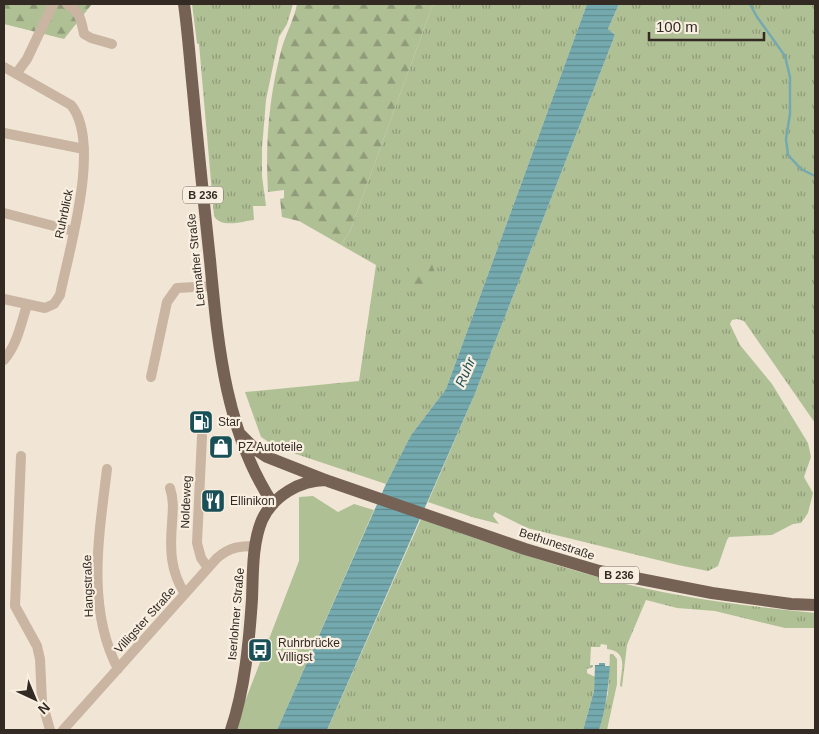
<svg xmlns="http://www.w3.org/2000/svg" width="819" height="734" viewBox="0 0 819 734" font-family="Helvetica,sans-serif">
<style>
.grass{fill:url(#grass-tufts)}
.forest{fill:url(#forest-firs)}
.green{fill:#b0c095}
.water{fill:url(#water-rules)}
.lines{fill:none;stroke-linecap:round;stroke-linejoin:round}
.stream{stroke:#74aaaf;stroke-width:2.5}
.minor{stroke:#c9b5a1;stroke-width:10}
.major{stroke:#766155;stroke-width:12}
.labels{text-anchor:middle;stroke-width:4.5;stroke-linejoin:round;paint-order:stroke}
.shield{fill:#f9efe1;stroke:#6e655d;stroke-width:1}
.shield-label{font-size:11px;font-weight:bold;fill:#332a24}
.street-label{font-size:12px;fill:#332a24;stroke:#f9efe1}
.poi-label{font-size:12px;fill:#332a24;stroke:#f9efe1;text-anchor:start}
.water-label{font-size:14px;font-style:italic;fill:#194f56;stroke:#f9efe1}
</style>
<defs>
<pattern id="grass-tufts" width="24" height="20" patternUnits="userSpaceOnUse" patternTransform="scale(1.25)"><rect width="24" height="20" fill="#b0c095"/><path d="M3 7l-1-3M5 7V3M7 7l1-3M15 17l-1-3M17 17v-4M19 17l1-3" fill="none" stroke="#909c79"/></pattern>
<pattern id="forest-firs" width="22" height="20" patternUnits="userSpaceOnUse" patternTransform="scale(1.25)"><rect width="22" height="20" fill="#b0c095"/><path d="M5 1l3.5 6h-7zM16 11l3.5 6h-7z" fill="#909c79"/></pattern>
<pattern id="water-rules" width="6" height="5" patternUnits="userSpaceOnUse" patternTransform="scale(1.25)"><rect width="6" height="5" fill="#74aaaf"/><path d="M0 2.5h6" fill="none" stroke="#608b8e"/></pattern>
</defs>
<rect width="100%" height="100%" fill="#f1e5d5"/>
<path class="grass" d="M192 4H293L287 24 279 37 266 100 262 148V176L266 206H253L254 220C243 221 221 229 214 216L199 44 197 43Z
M433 4H587L446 389 411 435 386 484 278 448 261 437 245 392 359 381 376 265 341 245 350 231Z
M619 4H815V423L744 321 737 319 732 320 730 324 740 345 772 384 808 443 811 457 804 477 813 493 808 513 801 523 793 524 772 535 729 537 727 540 718 566 708 571 678 565 527 528 495 512 493 516 499 524 472 517 428 502 474 396 615 35 608 29Z
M421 519C481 540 541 562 602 578 672 597 743 606 815 613V628H785L715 611 677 608 646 600 627 645 622 687 620 686C621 669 629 652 607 649V645L601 644 600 647H591L590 665H593V667L587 669V673L595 677 594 691 583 730H327Z
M610 654H613L617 659V684L607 730H599L608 693Z"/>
<path class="forest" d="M4 4H92L64 39 4 24Z
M297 4H433L350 231 341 245 299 221 282 217 280 199 284 198V190L268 192C265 144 269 97 281 51 285 35 294 20 297 4Z
M424 260 431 262 438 280 428 292 417 295 409 267Z"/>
<path class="green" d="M313 496 338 512 354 504 374 510 277 730H234L299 561V497Z"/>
<path class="water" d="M587 4H619L608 29 615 35 474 396 327 730H277L386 484 411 435 446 389Z
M599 663H605V666H610C608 688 606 709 599 730H583L594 691 595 665H599Z"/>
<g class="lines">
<path class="stream" d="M750 4 757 17 785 56 790 77V114L786 139 788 155 801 169 815 176"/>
<path class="minor" d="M67 4C80 11 81 20 84 34L91 38 112 44
M4 67 71 105C102 142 69 250 60 295L54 304 45 308 4 299
M16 74 27 59 53 4
M4 133 84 149
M4 213 73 231
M4 360C17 345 21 324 27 305
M151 377 167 302 177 288 212 286
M202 436 197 543 201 558 208 568
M21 456 15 606 37 646 40 659 42 702 50 730
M107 469C99 535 86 608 118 669
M170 488C174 500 173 510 172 523 170 549 170 571 185 594
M63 730 217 558C230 547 239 546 256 546"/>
<path class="major" d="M184 4C188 32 190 62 193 91 198 147 204 204 210 260 218 345 225 431 273 504
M241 435 255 449 267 457 328 481 525 549 599 571 712 593 791 604 815 605
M231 730C245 688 249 643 252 599 253 574 252 544 262 520 273 496 300 480 326 480"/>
</g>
<defs>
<symbol id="fuel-square" viewBox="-11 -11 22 22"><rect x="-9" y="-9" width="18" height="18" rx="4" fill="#194f56" stroke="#f9efe1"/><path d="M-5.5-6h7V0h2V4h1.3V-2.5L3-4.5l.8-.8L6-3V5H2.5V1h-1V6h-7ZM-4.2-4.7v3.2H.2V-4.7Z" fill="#fff"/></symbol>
<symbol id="shop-square" viewBox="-11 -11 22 22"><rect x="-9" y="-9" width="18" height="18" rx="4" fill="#194f56" stroke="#f9efe1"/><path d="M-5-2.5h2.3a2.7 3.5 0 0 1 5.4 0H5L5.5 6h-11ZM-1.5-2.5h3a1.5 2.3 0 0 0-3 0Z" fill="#fff"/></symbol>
<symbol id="restaurant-square" viewBox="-11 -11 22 22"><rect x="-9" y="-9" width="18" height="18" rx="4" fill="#194f56" stroke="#f9efe1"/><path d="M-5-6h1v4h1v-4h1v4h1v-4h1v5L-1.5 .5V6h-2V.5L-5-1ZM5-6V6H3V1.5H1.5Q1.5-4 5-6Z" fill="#fff"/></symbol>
<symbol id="bus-square" viewBox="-11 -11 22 22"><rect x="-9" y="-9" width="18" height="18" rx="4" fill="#194f56" stroke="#f9efe1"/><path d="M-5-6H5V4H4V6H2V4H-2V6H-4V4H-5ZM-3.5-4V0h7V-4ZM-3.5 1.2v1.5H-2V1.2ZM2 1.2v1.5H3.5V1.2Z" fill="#fff"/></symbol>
</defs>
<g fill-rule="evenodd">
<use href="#fuel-square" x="187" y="408" width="28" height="28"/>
<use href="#shop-square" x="207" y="433" width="28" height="28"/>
<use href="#restaurant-square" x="199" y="487" width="28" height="28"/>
<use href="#bus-square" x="246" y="636" width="28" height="28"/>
</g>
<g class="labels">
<g class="shield">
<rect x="183" y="186.5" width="40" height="17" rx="4"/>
<rect x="599" y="566.5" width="40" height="17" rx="4"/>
</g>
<g class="shield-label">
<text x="203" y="199">B 236</text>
<text x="619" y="579">B 236</text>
</g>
<g class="street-label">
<text transform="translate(64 214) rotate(-78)" y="4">Ruhrblick</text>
<text transform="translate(196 260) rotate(-96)" y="4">Letmather Straße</text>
<text transform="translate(186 502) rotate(-88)" y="4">Noldeweg</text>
<text transform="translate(557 544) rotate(18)" y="4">Bethunestraße</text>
<text transform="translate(88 586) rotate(-92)" y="4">Hangstraße</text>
<text transform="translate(236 614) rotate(-85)" y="4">Iserlohner Straße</text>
<text transform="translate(145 620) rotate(-48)" y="4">Villigster Straße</text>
</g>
<g class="poi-label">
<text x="218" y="426">Star</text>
<text x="238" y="451">PZ Autoteile</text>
<text x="230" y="505">Ellinikon</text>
<text x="278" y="647">Ruhrbrücke<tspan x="278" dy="14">Villigst</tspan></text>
</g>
<g class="water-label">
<text transform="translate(465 372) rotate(-66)" y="5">Ruhr</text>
</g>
</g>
<rect width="819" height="734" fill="none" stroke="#332a24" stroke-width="10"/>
<g transform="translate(35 699) rotate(136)" stroke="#f9efe1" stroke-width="4" paint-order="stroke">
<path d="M0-4L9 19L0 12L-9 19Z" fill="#332a24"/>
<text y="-8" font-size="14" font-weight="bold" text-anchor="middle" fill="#332a24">N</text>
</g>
<path d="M649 32v8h115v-8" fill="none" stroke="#332a24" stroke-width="2.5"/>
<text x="656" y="32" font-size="15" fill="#332a24" stroke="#f9efe1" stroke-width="4" paint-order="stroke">100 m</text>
</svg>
